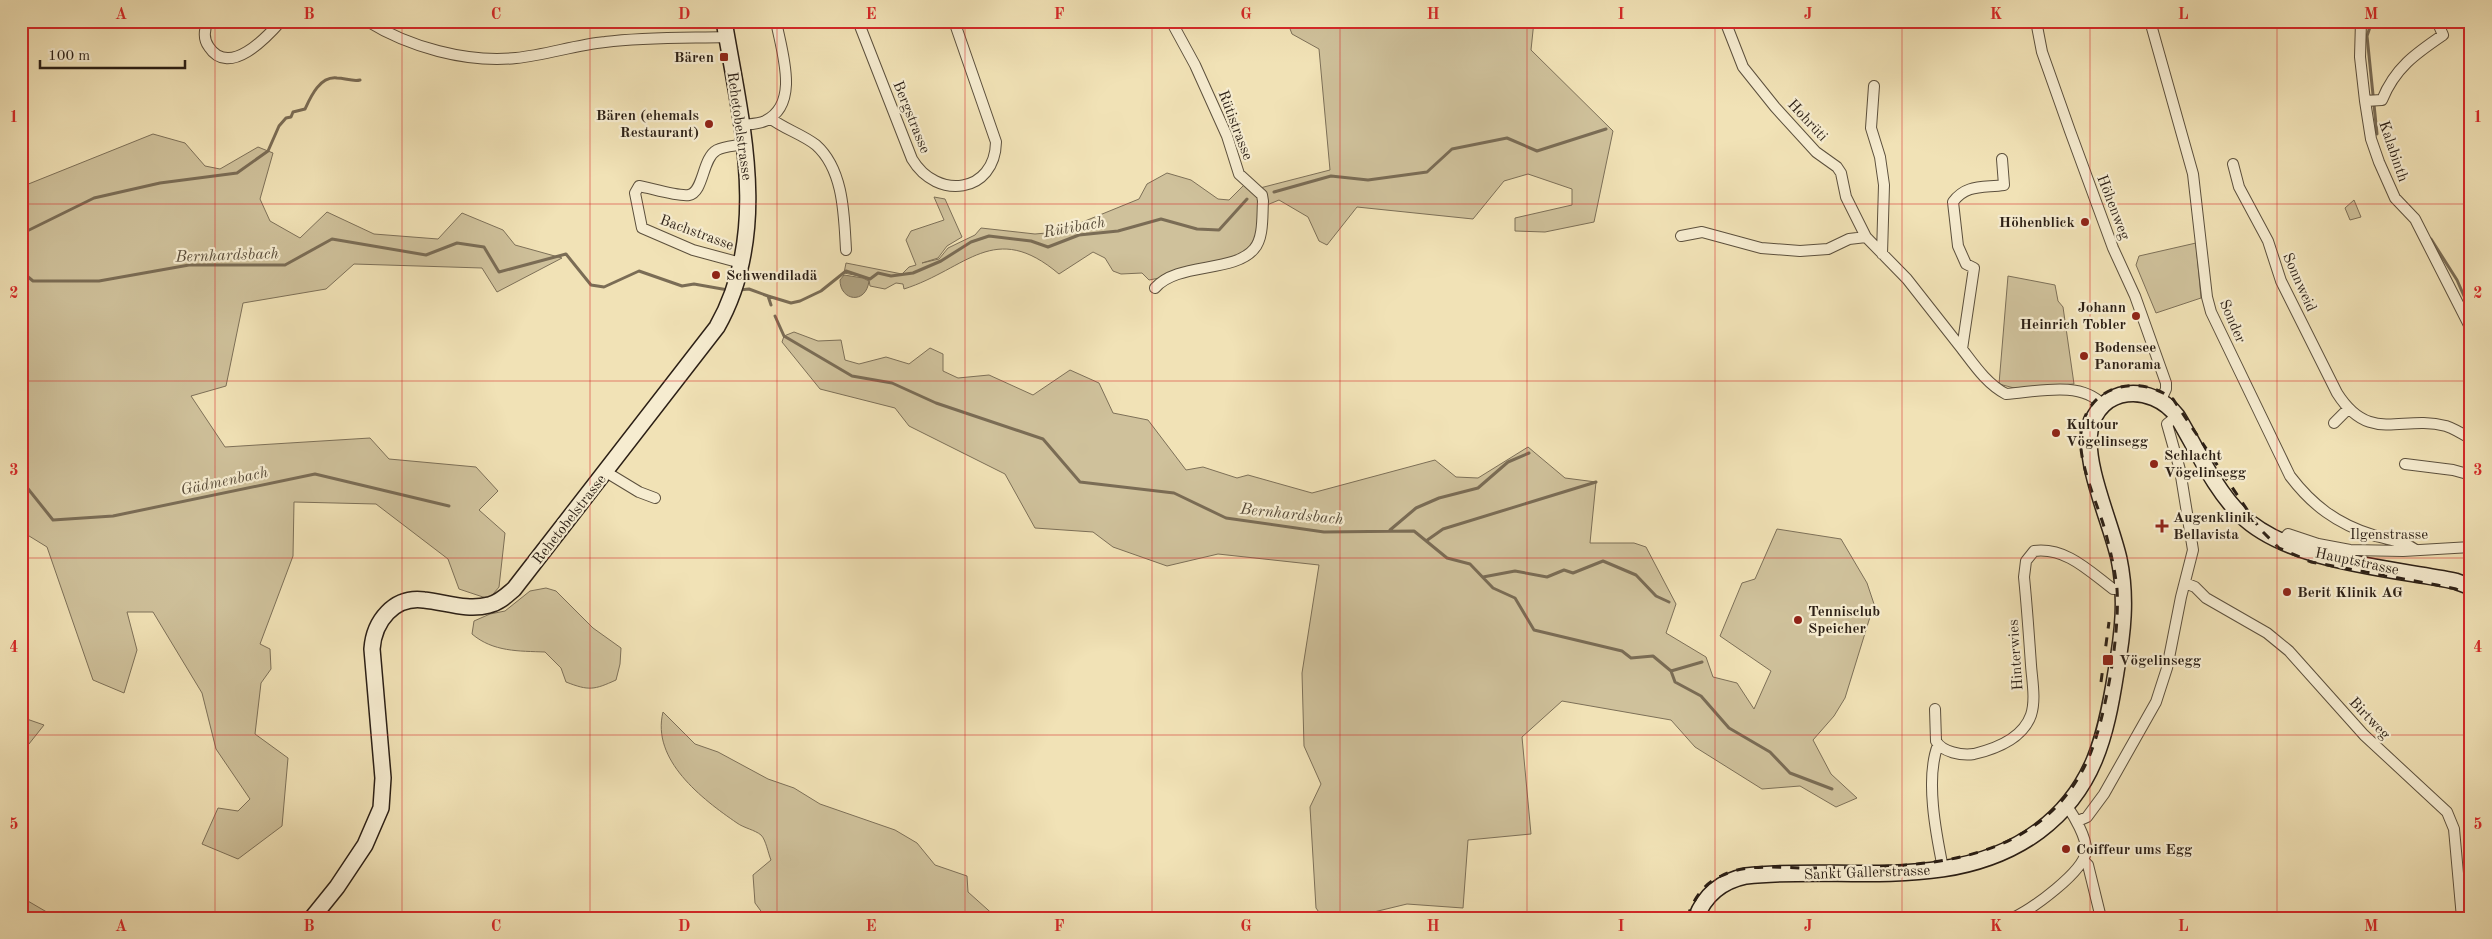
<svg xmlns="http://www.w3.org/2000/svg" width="2492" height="939" viewBox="0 0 2492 939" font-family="'Old Standard TT',serif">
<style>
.green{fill:#cfc19b;stroke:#7d7058}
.water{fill:#aea07f;stroke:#7a6c55}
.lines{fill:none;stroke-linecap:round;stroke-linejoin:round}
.stream{stroke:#7a6c55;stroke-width:3}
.street-casing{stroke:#5c503d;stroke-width:12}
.secondary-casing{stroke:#2b1f15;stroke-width:18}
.street{stroke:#f6ecd0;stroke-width:10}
.secondary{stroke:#f6ecd0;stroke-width:15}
.rail{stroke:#2b1f15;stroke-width:3;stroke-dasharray:9 9;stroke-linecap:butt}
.grid{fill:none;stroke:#d62828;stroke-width:1;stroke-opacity:0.55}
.poi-dot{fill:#8f2418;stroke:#f6ecd0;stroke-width:2}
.labels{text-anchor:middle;stroke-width:4.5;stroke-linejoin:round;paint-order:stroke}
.poi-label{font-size:15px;font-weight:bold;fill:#2b1f15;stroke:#f6ecd0;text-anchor:start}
.street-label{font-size:15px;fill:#2b1f15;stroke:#f6ecd0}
.water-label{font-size:16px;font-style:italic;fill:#594c3a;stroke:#f6ecd0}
.neatline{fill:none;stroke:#d62828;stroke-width:2}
.grid-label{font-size:16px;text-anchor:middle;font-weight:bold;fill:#d62828}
</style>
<rect width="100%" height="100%" fill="#f1e2b6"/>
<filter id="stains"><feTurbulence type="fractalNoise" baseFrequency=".004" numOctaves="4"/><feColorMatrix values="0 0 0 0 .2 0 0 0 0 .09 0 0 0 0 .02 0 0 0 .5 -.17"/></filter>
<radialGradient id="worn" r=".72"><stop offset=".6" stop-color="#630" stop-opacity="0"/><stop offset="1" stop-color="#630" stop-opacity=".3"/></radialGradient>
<path class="green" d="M1287 21H1534L1531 50 1613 131 1594 222 1545 232 1515 231V218L1572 205V189L1528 174 1504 181 1473 219 1357 207 1327 245 1319 241 1308 217 1279 200 1267 205 1260 188 1330 170 1319 49 1292 34Z
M153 134 185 143 205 166 220 169 258 147 273 153 260 199 270 221 300 238 327 212 374 234 438 239 462 213 503 230 515 245 562 258 497 292 482 268 354 264 326 289 243 303 226 386 191 396 225 447 370 438 389 459 476 467 498 491 479 510 505 533 499 587 489 599 459 589 448 559 376 504 294 502 293 556 260 644 270 649 271 669 261 683 255 734 288 758 282 826 238 859 202 844 218 808 238 811 250 799 216 749 202 693 153 612H127L137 650 124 693 93 680 47 547 21 531V187Z
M1167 173 1191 180 1218 199 1229 200 1244 185C1260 198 1260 200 1258 221 1257 229 1257 241 1252 247 1242 260 1167 277 1149 280L1142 273 1121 274 1113 271 1105 258 1093 252 1059 274C994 219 967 269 904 289L903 284 896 283 885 289 870 286 869 280 864 277 844 273 846 263 902 274 909 267 916 265 906 240 911 231 944 220 934 197 945 199 962 237 947 246 938 258 922 263 939 259 948 248 975 235 981 228 1035 234 1058 232 1139 199 1147 184Z
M2354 200 2361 217 2350 220 2345 208Z
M2196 243 2201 298 2156 313 2136 265 2139 256Z
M2008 276 2055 285 2058 301 2063 307 2074 384 2014 388 1999 384Z
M794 332 818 341 841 340 845 360 859 364 886 357 909 364 930 348 943 354V371L958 378 989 375 1033 395 1070 370 1099 383 1113 413 1148 420 1186 470 1203 467 1237 478 1248 475 1312 493 1435 460 1456 477 1478 478 1528 447 1565 478 1596 482 1590 543H1634L1646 547 1676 604 1666 633 1706 657 1713 677 1737 683 1754 709 1771 671 1720 636 1742 583 1755 579 1777 529 1841 539 1867 583 1874 604 1845 698 1834 716 1813 740 1831 774 1857 798 1836 807 1800 786 1762 789 1695 747 1671 720 1562 701 1522 737 1531 834 1468 840 1463 908 1407 904 1349 918H1323L1316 908 1310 807 1321 784 1304 746 1302 673 1319 565 1218 554 1167 566 1113 547 1093 532 1035 528 1005 474 909 426 895 408 820 389 782 342 784 336Z
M546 588 556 591 593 628 621 648 620 664 616 680C594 690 589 691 566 682L561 668 545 652C519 651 493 652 472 634L474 621 490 614 505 611 530 591Z
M663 712 695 744 718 752 768 779 794 788 820 804 895 830 917 843 935 865 967 876 968 892 997 918H766L755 903 753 875 771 860C768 853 766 840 761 835 755 830 744 828 737 823 702 799 651 760 663 712Z
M21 717 44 725 21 754Z
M21 897 57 918H21Z"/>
<path class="water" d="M844 275 863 278 869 281C866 305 840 301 840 280Z"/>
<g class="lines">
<path class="stream" d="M2372 21 2367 36 2377 134
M1274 192 1331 176 1368 180 1427 172 1452 149 1507 138 1537 151 1606 129
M21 234 94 198 160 183 237 173 268 151 279 126 286 118 291 117 293 112 305 109C311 96 320 76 337 78 345 78 353 82 360 80
M2431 239 2457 280 2471 312
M21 271 33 281H99L189 265H285L332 239 426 255 457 243 484 247 499 272 566 254 591 285 604 287 639 271 682 286 694 284 728 290
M739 290 749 289 768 296 771 305
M768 296 791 303 800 301 821 291 846 271 870 279 878 273 891 276 913 273 941 261 971 242 989 236 1031 241 1048 247 1079 235 1118 231 1161 219 1197 229 1219 230 1247 199
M775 316 784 336 852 376 892 383 936 403 1043 439 1080 482 1174 493 1226 518 1324 532 1414 531 1447 558 1470 564 1493 588 1515 598 1534 630 1622 651 1631 658 1653 656 1671 671 1675 682 1701 696 1729 728 1770 752 1790 773 1832 789
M21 480 53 520 113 516 315 474 449 506
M1390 530 1416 508 1439 498 1478 488 1508 462 1529 453
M1426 541 1443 529 1596 482
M1483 577 1515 571 1547 577 1564 570 1573 573 1603 561 1636 575 1656 596 1669 602
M1671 671 1702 662
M21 913 27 918"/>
<defs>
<path id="street" d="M208 21C204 30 203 39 209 47 229 78 267 37 281 21
M367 21C409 47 466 63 516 58 546 55 575 45 605 42 645 37 686 38 726 37
M858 21 912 159C937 201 995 193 996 142L954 21
M1725 21 1743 67 1775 107 1816 152 1837 167 1841 173 1846 197 1866 237 1907 279 1962 349
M2036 21 2042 52 2070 131 2113 248 2135 296 2166 383V389L2161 400
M2150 21 2193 174 2207 297 2211 312 2290 476C2312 505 2337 524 2373 535 2388 540 2402 540 2416 550
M2361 21 2360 57 2365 101 2371 139 2379 162 2395 198 2415 219 2471 329
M1874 86 1871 128 1880 157 1884 185 1882 254
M2365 101 2382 100C2395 68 2415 54 2443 35L2437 21
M770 118C784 129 802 134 816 145 844 170 844 216 846 250
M742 125C750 124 758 124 765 121 801 104 781 50 776 21
M2002 159 2004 185C1983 188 1966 184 1953 202L1958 246 1966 264 1974 268 1962 349C1975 366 1987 384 2006 394 2036 392 2081 380 2103 405
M2233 164 2239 187 2268 241 2281 281 2337 393C2370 445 2401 414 2446 426 2455 429 2463 434 2471 439
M1681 236 1702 232 1761 248 1800 251 1828 249 1849 239 1866 237
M741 263 693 250 642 228 635 193 639 186C651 188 678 197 689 195 704 192 702 158 717 150 725 146 736 146 744 144
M1155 288C1177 262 1234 273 1254 249 1264 238 1262 215 1263 201L1262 195 1239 174 1227 136 1195 65 1171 21
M2334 423 2347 410
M2405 464 2453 470 2471 475
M606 472 639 492 655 498
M2282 541 2288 534 2318 544 2350 550 2403 551 2471 547
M2185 583 2195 587 2206 598 2267 633 2289 651 2364 735 2447 812 2454 829 2462 918
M1935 709 1936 741C1942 752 1962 756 1974 754 1995 749 2023 738 2031 715 2036 700 2032 680 2031 665 2029 636 2027 607 2024 577L2026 561 2034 551C2066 547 2089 571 2113 589H2123
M1938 745C1925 778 1936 834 1943 868
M2078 821 2087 817 2104 794 2156 702 2167 668 2181 597 2193 550 2180 470 2167 424 2177 416
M2083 860 2088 865 2101 918
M2013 918C2032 909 2084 872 2086 851 2087 838 2074 816 2067 806"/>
<path id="secondary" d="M312 918 337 887 365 845 381 808 383 778 372 649C374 621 394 596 424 600 445 602 467 611 489 605 499 603 507 595 514 589L717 327C771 232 741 122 724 21
M1696 918C1705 894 1722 881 1746 876 1844 865 1954 894 2039 831 2094 790 2106 736 2116 672 2123 633 2127 597 2119 559 2111 523 2084 465 2090 431 2098 385 2152 383 2177 416 2197 449 2214 489 2241 515 2289 562 2391 568 2455 581L2471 587"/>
</defs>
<use href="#street" class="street-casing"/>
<use href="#secondary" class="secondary-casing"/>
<use href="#street" class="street"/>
<use href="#secondary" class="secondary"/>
<path class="rail" d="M2101 682 2109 622
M1687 918C1693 900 1703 884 1721 876 1746 863 1780 868 1807 868 1913 867 2039 871 2089 757 2106 717 2120 633 2117 589 2115 569 2110 550 2105 530 2097 502 2077 461 2081 432 2087 385 2138 373 2173 399L2260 529 2279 548 2311 562 2437 585 2456 589 2471 597"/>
</g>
<path class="grid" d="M215 21V918M402 21V918M590 21V918M777 21V918M965 21V918M1152 21V918M1340 21V918M1527 21V918M1715 21V918M1902 21V918M2090 21V918M2277 21V918M21 204H2471M21 381H2471M21 558H2471M21 735H2471"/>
<g class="poi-dot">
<rect x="719" y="52" width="10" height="10" rx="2.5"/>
<circle cx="709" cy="124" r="5"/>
<circle cx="2085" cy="222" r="5"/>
<circle cx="716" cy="275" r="5"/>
<circle cx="2136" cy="316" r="5"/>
<circle cx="2084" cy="356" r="5"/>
<circle cx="2056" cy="433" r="5"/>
<circle cx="2154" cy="464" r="5"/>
<path d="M2159.5 518.5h5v5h5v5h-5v5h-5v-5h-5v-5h5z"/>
<circle cx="2287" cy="592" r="5"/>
<circle cx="1798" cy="620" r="5"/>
<rect x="2102" y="654" width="12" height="12" rx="2.5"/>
<circle cx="2066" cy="849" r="5"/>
</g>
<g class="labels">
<g class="poi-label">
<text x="714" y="62" text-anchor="end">Bären</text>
<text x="699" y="120" text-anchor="end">Bären (ehemals<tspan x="699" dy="17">Restaurant)</tspan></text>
<text x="2075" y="227" text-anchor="end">Höhenblick</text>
<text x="726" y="280">Schwendiladä</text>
<text x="2126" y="312" text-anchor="end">Johann<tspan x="2126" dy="17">Heinrich Tobler</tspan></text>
<text x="2094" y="352">Bodensee<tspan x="2094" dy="17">Panorama</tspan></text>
<text x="2066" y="429">Kultour<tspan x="2066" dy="17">Vögelinsegg</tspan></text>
<text x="2164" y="460">Schlacht<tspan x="2164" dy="17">Vögelinsegg</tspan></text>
<text x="2173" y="522">Augenklinik<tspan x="2173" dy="17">Bellavista</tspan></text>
<text x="2297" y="597">Berit Klinik AG</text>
<text x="1808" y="616">Tennisclub<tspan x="1808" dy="17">Speicher</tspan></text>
<text x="2119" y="665">Vögelinsegg</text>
<text x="2076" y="854">Coiffeur ums Egg</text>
</g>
<g class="street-label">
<text transform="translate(912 117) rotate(68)" y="5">Bergstrasse</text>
<text transform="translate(1808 120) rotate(47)" y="5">Hohrüti</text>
<text transform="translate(1236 125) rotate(69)" y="5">Rütistrasse</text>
<text transform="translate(740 126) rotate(82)" y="5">Rehetobelstrasse</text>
<text transform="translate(2394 151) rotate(71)" y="5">Kalabinth</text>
<text transform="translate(2114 207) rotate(69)" y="5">Höhenweg</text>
<text transform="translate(697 232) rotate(20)" y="5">Bachstrasse</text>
<text transform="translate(2300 282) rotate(66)" y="5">Sonnweid</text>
<text transform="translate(2233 321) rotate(67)" y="5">Sonder</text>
<text transform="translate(569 519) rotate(-52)" y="5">Rehetobelstrasse</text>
<text x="2389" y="539">Ilgenstrasse</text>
<text transform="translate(2357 561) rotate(12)" y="5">Hauptstrasse</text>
<text transform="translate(2015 655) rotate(-94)" y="5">Hinterwies</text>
<text transform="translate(2370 718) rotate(46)" y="5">Birtweg</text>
<text transform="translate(1867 872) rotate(-2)" y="5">Sankt Gallerstrasse</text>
</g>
<g class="water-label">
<text transform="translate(1074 226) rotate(-10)" y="6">Rütibach</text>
<text transform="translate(227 254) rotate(-2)" y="6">Bernhardsbach</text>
<text transform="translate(224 480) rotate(-12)" y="6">Gädmenbach</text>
<text transform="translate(1292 513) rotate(6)" y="6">Bernhardsbach</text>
</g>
</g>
<rect width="2492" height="939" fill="none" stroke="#f1e2b6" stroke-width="55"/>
<path d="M40 60v8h145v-8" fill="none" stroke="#2b1f15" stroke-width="2.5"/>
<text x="48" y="60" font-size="15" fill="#2b1f15" stroke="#f6ecd0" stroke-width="4" paint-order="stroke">100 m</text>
<rect x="28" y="28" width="2436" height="884" class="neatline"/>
<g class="grid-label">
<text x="121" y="19">A</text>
<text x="309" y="19">B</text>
<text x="496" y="19">C</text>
<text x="684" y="19">D</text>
<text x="871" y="19">E</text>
<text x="1059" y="19">F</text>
<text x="1246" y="19">G</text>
<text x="1433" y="19">H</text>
<text x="1621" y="19">I</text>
<text x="1808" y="19">J</text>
<text x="1996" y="19">K</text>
<text x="2183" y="19">L</text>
<text x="2371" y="19">M</text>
<text x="14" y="122">1</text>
<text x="2478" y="122">1</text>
<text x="14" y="298">2</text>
<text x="2478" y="298">2</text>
<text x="14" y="475">3</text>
<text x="2478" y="475">3</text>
<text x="14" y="652">4</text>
<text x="2478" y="652">4</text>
<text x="14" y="829">5</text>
<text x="2478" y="829">5</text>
<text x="121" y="931">A</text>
<text x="309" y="931">B</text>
<text x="496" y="931">C</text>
<text x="684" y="931">D</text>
<text x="871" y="931">E</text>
<text x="1059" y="931">F</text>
<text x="1246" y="931">G</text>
<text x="1433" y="931">H</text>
<text x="1621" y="931">I</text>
<text x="1808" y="931">J</text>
<text x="1996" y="931">K</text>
<text x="2183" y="931">L</text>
<text x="2371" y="931">M</text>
</g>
<rect width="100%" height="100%" filter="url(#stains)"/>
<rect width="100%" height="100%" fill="url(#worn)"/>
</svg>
